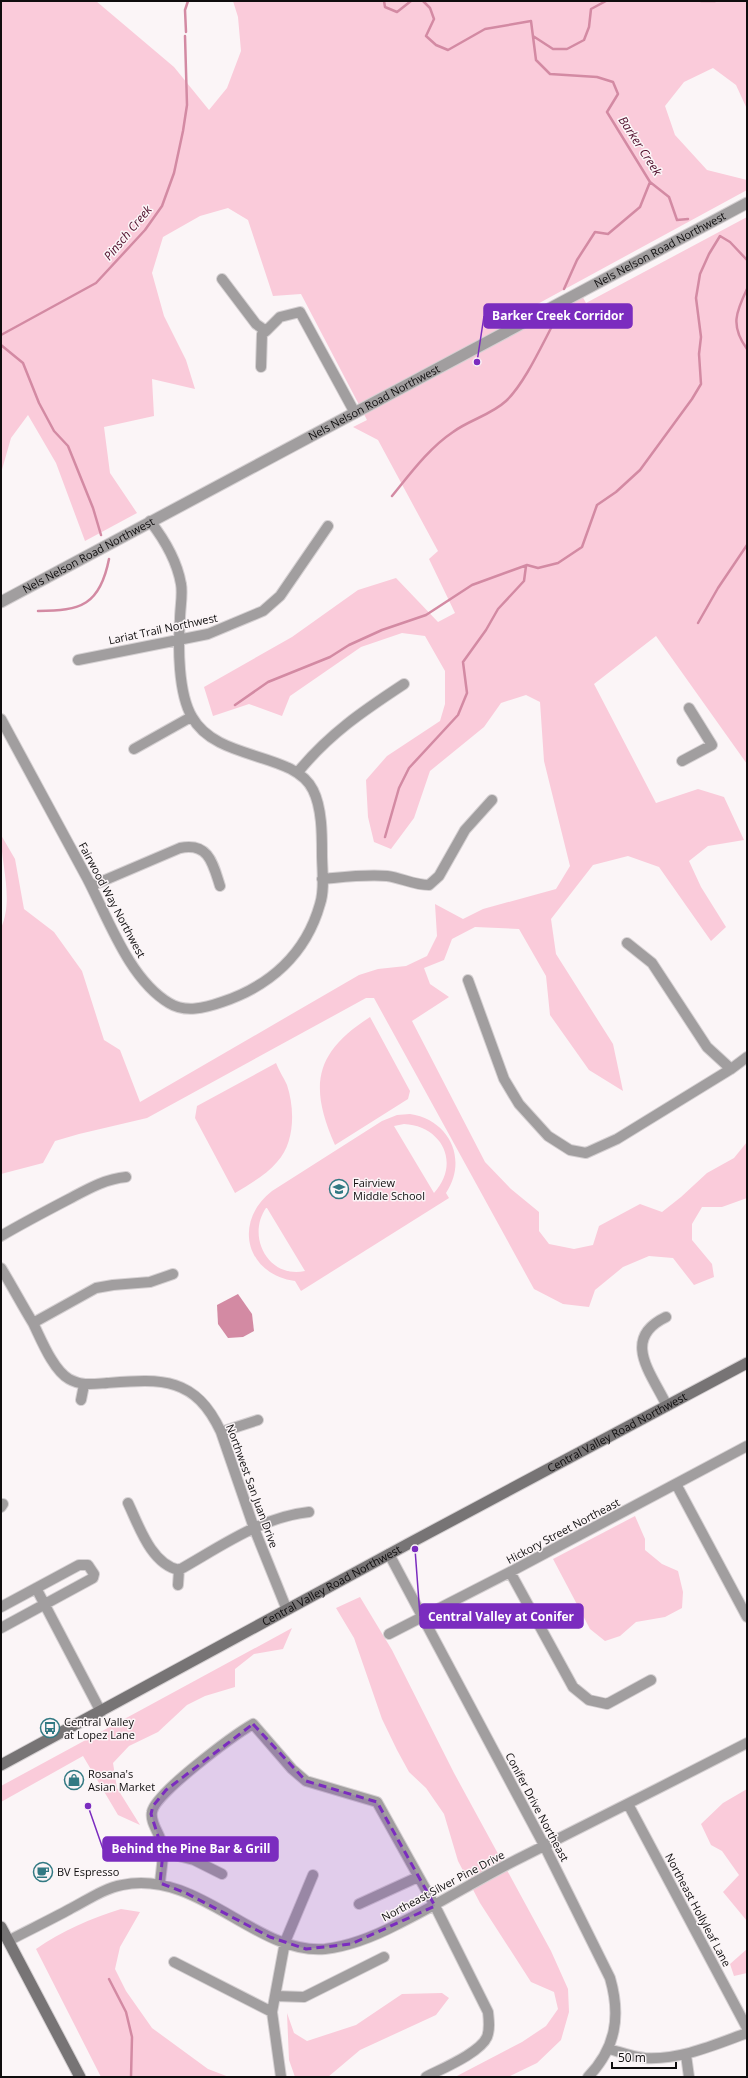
<svg xmlns="http://www.w3.org/2000/svg" width="748" height="2078" viewBox="0 0 748 2078" font-family="'Open Sans',sans-serif">
<style>
.green{fill:#facbda;fill-rule:evenodd}
.water{fill:#d38aa3}
.lines{fill:none;stroke-linecap:round;stroke-linejoin:round}
.stream{stroke:#d38aa3;stroke-width:2.5}
.minor-casing{stroke:#d5d0d2;stroke-width:12}
.tertiary-casing{stroke:#d5d0d2;stroke-width:13}
.secondary-casing{stroke:#d5d0d2;stroke-width:13}
.minor{stroke:#a19e9f;stroke-width:10}
.tertiary{stroke:#a19e9f;stroke-width:11}
.secondary{stroke:#777475;stroke-width:11}
.marked{fill:#7b2cbf;fill-opacity:0.2;stroke:#7b2cbf;stroke-width:3;stroke-dasharray:8 5;stroke-linejoin:round}
.labels{text-anchor:middle;stroke-width:3;stroke-linejoin:round;paint-order:stroke}
.street-label{font-size:11px;fill:#0f0d0e;stroke:#fbf5f7}
.poi-label{font-size:11px;fill:#0f0d0e;stroke:#fbf5f7;text-anchor:start}
.water-label{font-size:12px;font-style:italic;fill:#500f2c;stroke:#fbf5f7}
.leader{fill:none;stroke:#7b2cbf;stroke-width:1.5}
.callout-dot{fill:#7b2cbf;stroke:#fbf5f7;stroke-width:1.5}
.callout{fill:#7b2cbf;stroke:#7b2cbf;stroke-width:1.5}
.callout-label{font-size:12px;text-anchor:middle;font-weight:bold;fill:#fff}
</style>
<rect width="100%" height="100%" fill="#fbf5f7"/>
<path class="green" d="M1 1H96L174 67 209 110 227 88 241 51 238 17 233 1H747V109L736 85 713 68 684 82 665 106 675 135 707 170 747 180V190L532 307 536 315 580 292 586 303 747 217V764L656 636 594 684 656 803 698 789 724 797 744 840 708 846 689 861 701 887 726 927 711 941 659 867 628 856 593 865 551 919 556 954 613 1044 623 1091 589 1070 550 1015 546 976 519 929 475 927 452 939 444 960 424 968 430 984 449 997 412 1021 485 1162 511 1189 539 1212V1231L549 1244 574 1249 593 1245 599 1226 640 1204 662 1212 681 1197 707 1173 734 1158 747 1142V1198L722 1207H702L692 1224V1240L712 1264 714 1277 694 1285 673 1258 649 1256 623 1267 595 1290 589 1307 563 1304 534 1289 374 998H366L147 1118 79 1134 55 1141 43 1163 1 1174V928C14 899 1 865 1 835L15 859 24 909 54 932 82 971 104 1040 120 1050 140 1102 359 975 378 969 406 966 427 956 437 936 435 904 463 919 483 909 556 889 570 866 544 761 540 702 526 695 501 703 484 727 430 771 414 818 391 849 374 842 368 817 366 780 387 756 440 721 445 704V671L425 636 402 633 361 647 290 696 282 716 249 704 213 716 204 687 292 637 358 590 396 578 438 622 455 613 429 559 438 551 378 440 353 427 367 420 301 294 273 296 248 220 228 208 200 216 163 237 152 273 164 316 186 360 195 389 152 379 154 416 104 427 110 473 137 513 85 541 56 463 28 415 11 438 1 473Z
M370 1017 410 1091 408 1099 335 1145C309 1086 314 1053 370 1017Z
M276 1063C279 1071 284 1078 287 1085 295 1109 295 1143 277 1162 266 1175 250 1184 235 1193L195 1118 197 1106Z
M410 1114C450 1120 468 1160 446 1193L449 1198 301 1291 295 1281C245 1274 233 1221 272 1191L382 1121 397 1115ZM404 1124C442 1126 461 1163 434 1193L394 1126ZM266 1208H267L305 1271C269 1279 246 1237 266 1208Z
M635 1516 645 1539V1550L662 1564 678 1571 683 1592 682 1608 665 1617 636 1622 620 1636 605 1641 590 1629 553 1559Z
M360 1597 392 1650 454 1773 551 1951 568 1989 569 2012 561 2040 537 2063 508 2077H455L522 2042 546 2026 558 2009 554 1992 531 1982 480 1903 458 1861 444 1814 426 1788 409 1772 397 1750 382 1719 354 1638 336 1608Z
M292 1628 283 1649 254 1654 235 1669V1687L205 1696 187 1705 158 1732 129 1746 113 1763 117 1788 140 1825 118 1815 83 1756 1 1802V1786Z
M747 1789V1921L723 1892 739 1875 722 1851 711 1845 701 1824 723 1803Z
M121 1909 140 1912 120 1947 115 1969 126 1991 152 2028 208 2069 229 2077H101L36 1949C63 1930 90 1919 121 1909Z
M747 1949V1973L734 1976 730 1964Z
M442 1993 449 1998 436 2015 360 2050 328 2077H295L289 2060 287 2013 294 2033 307 2041 356 2025 402 1994Z"/>
<path class="water" d="M238 1294 252 1314 254 1331 243 1337 228 1338 218 1324 217 1305Z"/>
<g class="lines">
<path class="stream" d="M384 1 385 7 397 12 411 1
M423 1 430 8 434 19 426 36 436 45 448 50 485 29 531 21 536 60 550 74 597 77 613 82 618 94 607 112 650 182 669 197 677 220 688 219
M701 1H715
M186 32 185 10 188 1
M533 36 553 49H567L584 40 589 27 591 9 606 1
M564 289 577 260 595 232 608 234 640 207 650 182
M747 289C736 312 730 326 747 349
M1 335 96 283 145 230 162 206 174 173 183 131 187 105 185 36
M1 345 23 363 39 403 54 431 68 446 93 508 101 535
M392 496C410 474 429 448 453 432 469 420 491 415 506 401 526 382 544 340 558 315
M38 611C81 611 100 605 109 559
M698 623 718 588 747 545
M235 705 268 682 330 657 349 645 382 630 426 615 472 585 527 565 538 568 558 563 582 547 597 505 616 492 640 470 692 399 701 384 699 354 701 337 696 298 700 274 709 254 720 236 730 242 747 260
M385 837 399 788 409 768 458 715 467 693 463 662 486 630 498 609 524 581 526 566
M109 1979 126 2012 132 2037 131 2077"/>
<defs>
<path id="minor" d="M222 279 256 324 266 331 280 317 300 312 355 413
M261 367 262 334 266 331
M78 660 208 634 263 611 280 596 328 526
M1 719C30 772 58 825 87 878 108 918 129 979 169 1003 185 1013 205 1008 222 1002 270 986 306 954 320 904 325 889 322 870 322 854 322 834 322 808 313 790 294 751 217 762 192 717 178 693 178 646 180 619 180 608 183 594 181 584 177 561 164 539 150 521
M134 749 191 717
M682 761 712 745 689 708
M298 772C329 734 363 711 404 684
M322 879C344 877 366 874 387 876 402 878 414 885 429 885L439 876 465 830 492 800
M91 886 180 848C209 842 213 864 220 886
M627 943 652 963 707 1047 731 1069
M468 980 504 1079 519 1104 548 1136 570 1150 586 1153 617 1139 731 1069 747 1057
M1 1236C23 1223 46 1211 69 1199 88 1189 105 1179 126 1177
M1 1268C12 1286 22 1305 33 1323 41 1339 53 1370 69 1379 81 1386 93 1384 107 1383 162 1379 195 1376 221 1432L254 1528 287 1610
M666 1317C620 1339 652 1374 667 1406
M33 1323 96 1288 113 1285 150 1282 173 1274
M81 1400 84 1385
M221 1432 258 1420
M676 1484 747 1617
M128 1503C139 1526 151 1564 179 1570 220 1547 261 1517 309 1512
M1 1507 3 1504
M389 1554 545 1847 610 1978C621 2016 616 2048 588 2077
M510 1572 573 1687 589 1700 607 1704 651 1680
M178 1585 179 1570
M36 1588 101 1712
M1 1607 79 1565H88L94 1574 93 1578 1 1628
M389 1634 510 1572 747 1446
M628 1804 747 2028
M163 1852 194 1860 222 1874
M160 1883C161 1869 165 1855 161 1841 158 1831 150 1822 152 1812 154 1794 234 1735 253 1724L292 1769 306 1781 377 1802 435 1906 488 2012C489 2021 490 2029 487 2037 480 2053 441 2069 426 2077
M359 1904 418 1877
M8 1941C29 1930 50 1920 70 1909 86 1901 104 1888 122 1885 199 1869 256 1955 325 1949 351 1946 375 1936 398 1924 441 1903 481 1877 524 1856 598 1819 673 1781 747 1743
M174 1962 272 2012
M275 1996 304 1997 384 1957
M609 2049C620 2052 633 2057 645 2058 681 2060 714 2045 747 2033
M686 2055 689 2077
M281 2077 272 2012 285 1942 313 1875"/>
<g id="tertiary">
<path id="s1" d="M1 602 747 203"/>
</g>
<g id="secondary">
<path id="s2" d="M1 1765 408 1544 747 1363"/>
<path d="M1 1927 80 2077"/>
</g>
</defs>
<use href="#minor" class="minor-casing"/>
<use href="#tertiary" class="tertiary-casing"/>
<use href="#secondary" class="secondary-casing"/>
<use href="#minor" class="minor"/>
<use href="#tertiary" class="tertiary"/>
<use href="#secondary" class="secondary"/>
</g>
<path class="marked" d="M253 1724 306 1781 377 1802 435 1906 351 1944 306 1949 270 1937 186 1893 160 1883 163 1852 151 1814 153 1806 166 1790Z"/>
<defs>
<symbol id="school-ring" viewBox="-11 -11 22 22"><circle r="9.5" fill="#fbf5f7" stroke="#327983" stroke-width="1.5"/><path d="M0-5L7-2L0 1L-7-2ZM-4 1L0 2.5L4 1V4Q0 6-4 4Z" fill="#327983"/></symbol>
<symbol id="bus-ring" viewBox="-11 -11 22 22"><circle r="9.5" fill="#fbf5f7" stroke="#327983" stroke-width="1.5"/><path d="M-5-6H5V4H4V6H2V4H-2V6H-4V4H-5ZM-3.5-4V0h7V-4ZM-3.5 1.2v1.5H-2V1.2ZM2 1.2v1.5H3.5V1.2Z" fill="#327983"/></symbol>
<symbol id="shop-ring" viewBox="-11 -11 22 22"><circle r="9.5" fill="#fbf5f7" stroke="#327983" stroke-width="1.5"/><path d="M-5-2.5h2.3a2.7 3.5 0 0 1 5.4 0H5L5.5 6h-11ZM-1.5-2.5h3a1.5 2.3 0 0 0-3 0Z" fill="#327983"/></symbol>
<symbol id="cafe-ring" viewBox="-11 -11 22 22"><circle r="9.5" fill="#fbf5f7" stroke="#327983" stroke-width="1.5"/><path d="M-5.5-4.5H6V0H3Q3 3.5 0 3.5H-2.5Q-5.5 3.5-5.5 0ZM3-3.2v2h1.7v-2ZM-6 4.5H4V6H-6Z" fill="#327983"/></symbol>
</defs>
<g fill-rule="evenodd">
<use href="#school-ring" x="328" y="1178" width="22" height="22"/>
<use href="#bus-ring" x="39" y="1717" width="22" height="22"/>
<use href="#shop-ring" x="63" y="1769" width="22" height="22"/>
<use href="#cafe-ring" x="32" y="1861" width="22" height="22"/>
</g>
<g class="labels">
<g class="street-label">
<text dy="4" stroke="none"><textPath href="#s1" startOffset="747">Nels Nelson Road Northwest</textPath></text>
<text dy="4" stroke="none"><textPath href="#s1" startOffset="423">Nels Nelson Road Northwest</textPath></text>
<text dy="4" stroke="none"><textPath href="#s1" startOffset="99">Nels Nelson Road Northwest</textPath></text>
<text transform="translate(163 629) rotate(-12)" y="4">Lariat Trail Northwest</text>
<text transform="translate(112 900) rotate(62)" y="4">Fairwood Way Northwest</text>
<text dy="4" stroke="none"><textPath href="#s2" startOffset="700">Central Valley Road Northwest</textPath></text>
<text transform="translate(252 1486) rotate(70)" y="4">Northwest San Juan Drive</text>
<text transform="translate(563 1531) rotate(-28)" y="4">Hickory Street Northeast</text>
<text dy="4" stroke="none"><textPath href="#s2" startOffset="376">Central Valley Road Northwest</textPath></text>
<text transform="translate(537 1807) rotate(62)" y="4">Conifer Drive Northeast</text>
<text transform="translate(443 1886) rotate(-28)" y="4">Northeast Silver Pine Drive</text>
<text transform="translate(698 1910) rotate(62)" y="4">Northeast Hollyleaf Lane</text>
</g>
<g class="poi-label">
<text x="353" y="1187">Fairview<tspan x="353" dy="13">Middle School</tspan></text>
<text x="64" y="1726">Central Valley<tspan x="64" dy="13">at Lopez Lane</tspan></text>
<text x="88" y="1778">Rosana's<tspan x="88" dy="13">Asian Market</tspan></text>
<text x="57" y="1876">BV Espresso</text>
</g>
<g class="water-label">
<text transform="translate(640 146) rotate(57)" y="4">Barker Creek</text>
<text transform="translate(128 233) rotate(-50)" y="4">Pinsch Creek</text>
</g>
</g>
<path class="leader" d="M477 362L484 316M415 1549L420 1616M88 1806L103 1849"/>
<g class="callout-dot">
<circle cx="477" cy="362" r="4"/>
<circle cx="415" cy="1549" r="4"/>
<circle cx="88" cy="1806" r="4"/>
</g>
<g class="callout">
<rect x="484" y="304" width="148" height="24" rx="4"/>
<rect x="420" y="1604" width="163" height="24" rx="4"/>
<rect x="103" y="1837" width="175" height="24" rx="4"/>
</g>
<g class="callout-label">
<text x="558" y="320">Barker Creek Corridor</text>
<text x="501" y="1621">Central Valley at Conifer</text>
<text x="191" y="1853">Behind the Pine Bar &amp; Grill</text>
</g>
<rect width="748" height="2078" fill="none" stroke="#0f0d0e" stroke-width="4"/>
<path d="M612 2062v6h64v-6" fill="none" stroke="#0f0d0e" stroke-width="2"/>
<text x="618" y="2062" font-size="12" fill="#0f0d0e" stroke="#fbf5f7" stroke-width="3" paint-order="stroke">50 m</text>
</svg>
